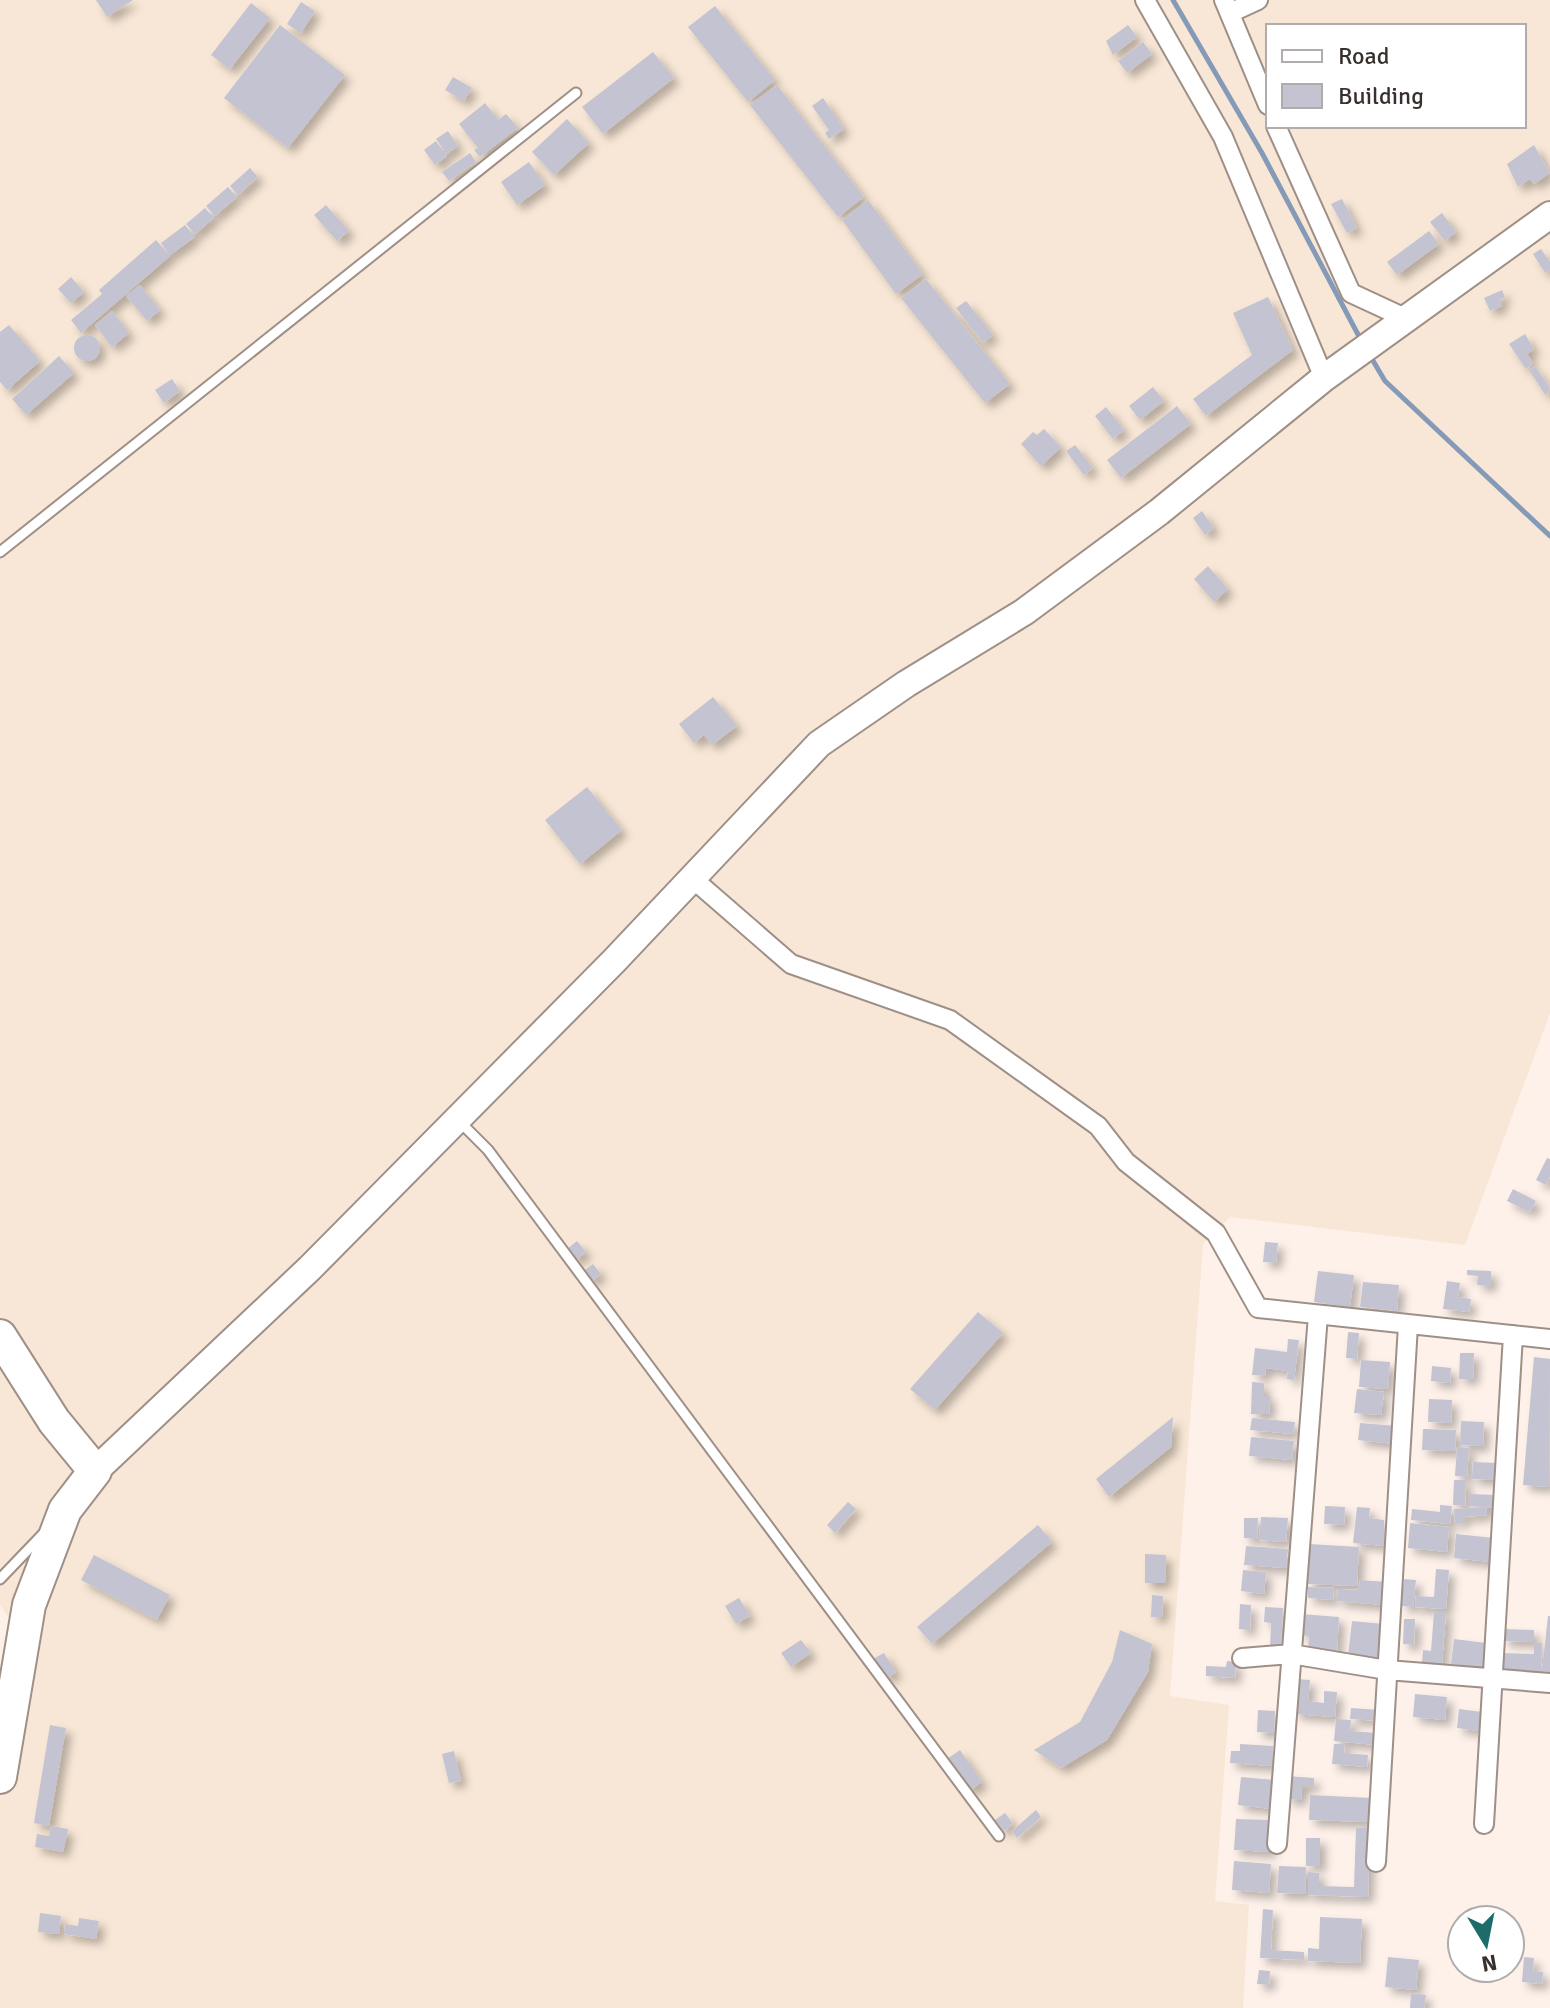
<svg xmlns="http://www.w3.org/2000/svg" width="1550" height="2008" viewBox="0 0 1550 2008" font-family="Signika,sans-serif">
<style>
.industrial{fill:#f8e7d6;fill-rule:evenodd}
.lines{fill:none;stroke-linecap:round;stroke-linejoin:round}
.stream{stroke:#849ab7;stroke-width:5}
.building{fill:#c3c3d2;filter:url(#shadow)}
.service-casing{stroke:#9e8f87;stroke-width:13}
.minor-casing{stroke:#9e8f87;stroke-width:22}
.secondary-casing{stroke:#9e8f87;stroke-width:30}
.trunk-casing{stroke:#9e8f87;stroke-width:36}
.service{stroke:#fff;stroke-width:9}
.minor{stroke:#fff;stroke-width:18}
.secondary{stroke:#fff;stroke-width:26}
.trunk{stroke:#fff;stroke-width:32}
</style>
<defs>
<filter id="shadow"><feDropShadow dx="6" dy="6" stdDeviation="4" flood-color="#0004"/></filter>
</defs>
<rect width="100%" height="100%" fill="#fef1ea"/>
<path class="industrial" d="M0 0H1550V1013L1465 1245 1230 1217 1203 1244 1170 1696 1229 1705 1215 1901 1249 1905 1243 2008H0V1795L23 1639 0 1605ZM1268 26H1524V126H1268Z"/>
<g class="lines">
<path class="stream" d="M1173 0 1262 153 1362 342
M1369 354 1385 381 1550 536"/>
</g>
<path class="building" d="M96 0H133L107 17Z
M301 2 315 11 301 33 287 24Z
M251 3 270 18 230 69 211 55Z
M715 6 775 80 748 102 688 27Z
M280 25 345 75 288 148 224 98Z
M1128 25 1137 37 1113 55 1106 41Z
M1143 42 1152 54 1127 73 1118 61Z
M653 52 674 78 603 134 582 107Z
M453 77 472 88 464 101 445 90Z
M777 85 864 197 838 217 750 105Z
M823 98 844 129 829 139 825 133 829 130 812 106Z
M485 103 498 120 506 114 518 128 480 157 474 150 478 148 459 124Z
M567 119 589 143 554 175 532 152Z
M448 131 458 146 447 154 436 139Z
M436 141 447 156 435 165 424 150Z
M1534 145 1550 173 1534 184 1530 179 1518 187 1507 164Z
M470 153 476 162 449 181 442 172Z
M529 162 545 185 517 205 501 182Z
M250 168 258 177 238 195 230 186Z
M228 187 237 197 215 216 206 206Z
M1342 199 1357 228 1347 233 1331 204Z
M868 200 923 274 896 294 842 220Z
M326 205 349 231 337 241 314 215Z
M205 208 214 218 195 234 186 224Z
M1442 213 1456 232 1445 241 1430 222Z
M185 225 195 237 170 255 161 243Z
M1429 231 1439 244 1397 275 1387 262Z
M156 240 170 256 81 333 71 320 102 294 99 290Z
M1541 249 1550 262V270L1545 273 1533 254Z
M71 277 84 292 71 303 58 289Z
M926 279 1010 384 985 403 901 298Z
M140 285 160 310 147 321 126 296Z
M1502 290 1505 297 1500 300 1502 306 1490 311 1484 298Z
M1268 297 1293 350 1206 416 1193 399 1252 355 1233 313Z
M966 301 993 335 983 343 956 308Z
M112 311 129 333 112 347 95 325Z
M9 325 40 361 7 390 0 382V332Z
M1525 334 1534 349 1527 354 1533 363 1526 369 1509 344Z
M74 348a13 13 0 1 1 26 0a13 13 0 1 1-26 0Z
M59 356 74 373 26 415 12 399Z
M1535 366 1550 388 1546 396 1529 370Z
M172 379 180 391 164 403 155 390Z
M1153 387 1164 401 1140 420 1129 406Z
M1177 406 1191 424 1121 478 1107 460Z
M1106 407 1124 430 1113 439 1095 416Z
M1044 429 1061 447 1041 466 1021 444 1033 432 1037 435Z
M1075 445 1093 468 1084 475 1066 451Z
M1202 511 1214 528 1205 535 1193 518Z
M1208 566 1228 589 1214 602 1194 579Z
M713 697 737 726 712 745 704 735 694 743 679 724Z
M587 787 622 830 580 864 545 820Z
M1547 1158 1550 1159V1177L1546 1185 1536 1180Z
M1513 1189 1536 1201 1530 1212 1507 1201Z
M577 1241 586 1252 575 1261 566 1250Z
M1265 1242 1278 1243 1276 1263 1263 1262Z
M593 1264 601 1274 591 1282 582 1272Z
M1467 1270 1491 1271V1286L1477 1285 1478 1276 1467 1275Z
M1318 1271 1354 1275 1350 1307 1314 1302Z
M1447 1281 1460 1283 1458 1297 1471 1299 1469 1312 1443 1309Z
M1363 1282 1399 1285 1397 1311 1360 1307Z
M978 1312 1003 1333 935 1410 910 1389Z
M1348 1332 1359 1333 1357 1359 1346 1358Z
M1288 1339 1299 1340 1294 1380 1287 1379 1288 1371 1266 1368 1265 1376 1252 1375 1255 1348 1287 1352Z
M1460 1353H1474L1473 1379H1459Z
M1534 1357 1550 1359 1549 1487 1523 1485Z
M1361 1360 1390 1362 1388 1389 1359 1387Z
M1432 1366 1451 1368 1450 1383 1431 1381Z
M1252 1382 1264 1383V1396H1270L1269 1414H1251Z
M1357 1389 1384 1392 1381 1415 1354 1413Z
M1429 1399 1452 1400 1451 1423 1428 1422Z
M1173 1417 1171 1447 1109 1497 1096 1479Z
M1252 1418 1295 1422 1293 1434 1250 1430Z
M1461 1421 1484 1422 1483 1446 1460 1445Z
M1360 1423 1397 1426 1395 1444 1358 1440Z
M1423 1429 1456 1430 1455 1451 1422 1450Z
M1251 1437 1294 1441 1292 1460 1249 1456Z
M1457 1447 1469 1448 1467 1477 1455 1476Z
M1473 1462 1498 1463 1497 1480 1472 1479Z
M1454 1480H1466L1465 1506 1453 1505Z
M1469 1494 1497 1495V1508L1469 1506Z
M848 1502 856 1509 835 1533 827 1525Z
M1440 1505 1452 1506 1450 1524 1411 1520 1412 1509 1440 1512Z
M1325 1506 1345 1507 1344 1525 1324 1524Z
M1357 1507 1370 1508 1369 1518 1384 1520 1385 1546 1353 1543Z
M1486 1507 1487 1515 1463 1517V1523H1455L1454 1509Z
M1261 1517 1288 1518 1286 1542 1259 1540Z
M1244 1518H1258L1257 1539 1244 1538Z
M1410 1523 1449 1527 1447 1552 1408 1548Z
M1038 1525 1052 1542 932 1644 917 1627Z
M1456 1534 1494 1538 1491 1562 1454 1558Z
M1309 1544 1359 1547 1357 1586 1307 1584Z
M1246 1546 1288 1549 1286 1568 1244 1565Z
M1145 1554 1166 1555 1165 1583H1145Z
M94 1555 170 1595 157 1620 81 1580Z
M1436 1569 1449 1570 1446 1609 1415 1607 1416 1596 1434 1597Z
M1243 1570 1266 1572 1264 1594 1241 1591Z
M1404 1579 1416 1580 1413 1607 1401 1606Z
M1360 1580 1386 1582 1384 1605 1337 1601 1338 1589 1359 1590Z
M1308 1587 1334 1588 1333 1600 1308 1598Z
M1152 1595 1163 1596 1162 1617H1151Z
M739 1598 750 1616 736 1624 725 1606Z
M1240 1604 1251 1605 1250 1630 1239 1629Z
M1265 1607 1283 1608 1281 1651 1270 1650 1271 1623 1264 1622Z
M1434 1612H1446L1442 1664 1422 1663 1423 1650 1431 1651Z
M1301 1614 1339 1617 1337 1652 1308 1650 1309 1636 1300 1635Z
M1548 1616H1550V1672L1542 1671Z
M1404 1619H1415L1414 1645 1403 1644Z
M1352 1621 1384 1624 1380 1659 1348 1656Z
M1503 1629 1534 1630V1642L1503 1641Z
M1120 1630 1152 1644 1148 1672 1107 1740 1061 1768 1034 1750 1080 1722 1112 1662Z
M1454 1639 1486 1643 1483 1668 1451 1664Z
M801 1640 811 1653 791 1667 781 1653Z
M1534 1643H1542L1541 1672 1501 1670 1502 1653 1534 1654Z
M884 1653 896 1672 886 1679 873 1659Z
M1227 1661 1236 1662 1235 1678 1206 1676V1666L1226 1667Z
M1296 1679 1310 1680 1308 1701 1324 1703V1691L1337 1692 1335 1717 1294 1714Z
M1415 1694 1447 1697 1445 1720 1413 1717Z
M1351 1708 1380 1710V1721L1350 1719Z
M1459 1709 1482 1712 1480 1731 1457 1728Z
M1258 1710 1275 1711 1274 1733 1257 1732Z
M1336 1719 1351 1720 1350 1731 1377 1733 1376 1745 1334 1741Z
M50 1725 66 1728 49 1826 34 1823Z
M1240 1744 1273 1746 1272 1766 1230 1763 1231 1751H1240Z
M1334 1744H1345L1344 1753 1368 1755 1367 1767 1332 1764Z
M960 1750 982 1782 969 1791 947 1759Z
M454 1751 461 1781 449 1783 442 1754Z
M1287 1776 1314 1778V1786H1302L1301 1800 1286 1799Z
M1241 1777 1275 1780 1272 1809 1238 1805Z
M1310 1795 1372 1798 1371 1822 1309 1820Z
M1036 1810 1041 1817 1017 1838 1012 1831Z
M1005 1813 1013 1824 1004 1831 995 1820Z
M1236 1819 1272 1820 1270 1852 1234 1850Z
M51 1826 68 1829 63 1852 35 1847 37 1834 49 1836Z
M1356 1828H1370L1368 1897 1308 1895V1872L1319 1873V1886L1354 1887Z
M1306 1838H1320V1866H1306Z
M1234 1861 1271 1864 1269 1893 1232 1890Z
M1279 1866 1306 1867 1305 1894 1277 1893Z
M1263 1909 1273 1910 1271 1950 1304 1952V1960L1260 1958Z
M40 1913 61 1916 59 1934 38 1932Z
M1320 1917 1362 1919 1360 1963 1308 1961V1948L1319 1949Z
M79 1918 99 1921 96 1939 64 1934 65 1924 78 1926Z
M1388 1957 1419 1960 1416 1990 1385 1987Z
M1524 1957 1534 1958 1533 1971 1543 1972 1542 1984 1522 1982Z
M1259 1970 1270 1971 1269 1985 1257 1984Z
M1411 1993 1426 1995 1424 2008H1410Z"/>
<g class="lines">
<defs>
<path id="service" d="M0 552 576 93
M459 1121 488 1150 999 1836
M0 1579 44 1533"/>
<path id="minor" d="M1145 0 1223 137 1324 378
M1224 0 1268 105
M1232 12 1258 0
M1276 126 1351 293 1407 319
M692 878 791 964 950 1020 1098 1126 1126 1162 1216 1233 1258 1308 1550 1339
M1242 1658 1291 1654 1387 1670 1550 1683
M1484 1824 1513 1335
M1277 1844 1318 1315
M1376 1862 1408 1325"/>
<path id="secondary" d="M95 1471 310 1268 614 961 819 744 906 684 1024 612 1159 512 1324 378 1550 215"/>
<path id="trunk" d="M0 1336 54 1421 95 1471 65 1510 29 1605 0 1777"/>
</defs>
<use href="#service" class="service-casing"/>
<use href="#minor" class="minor-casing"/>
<use href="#secondary" class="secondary-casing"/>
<use href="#trunk" class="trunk-casing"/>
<use href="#service" class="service"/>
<use href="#minor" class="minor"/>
<use href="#secondary" class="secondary"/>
<use href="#trunk" class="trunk"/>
</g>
<rect x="1266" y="24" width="260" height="104" fill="#ffffff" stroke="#afacab" stroke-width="2"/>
<rect x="1282" y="50" width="40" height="12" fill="#ffffff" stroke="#afacab" stroke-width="2"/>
<text x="1338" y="64" font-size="24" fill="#37302d">Road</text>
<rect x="1282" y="84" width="40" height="24" fill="#c3c3d2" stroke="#afacab" stroke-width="2"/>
<text x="1338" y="104" font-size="24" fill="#37302d">Building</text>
<g transform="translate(1486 1944) rotate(170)"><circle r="38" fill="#ffffff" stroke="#afacab" stroke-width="2"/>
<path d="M0-6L14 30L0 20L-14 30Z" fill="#1e6b6c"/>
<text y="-12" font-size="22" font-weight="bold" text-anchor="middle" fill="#37302d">N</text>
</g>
</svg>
